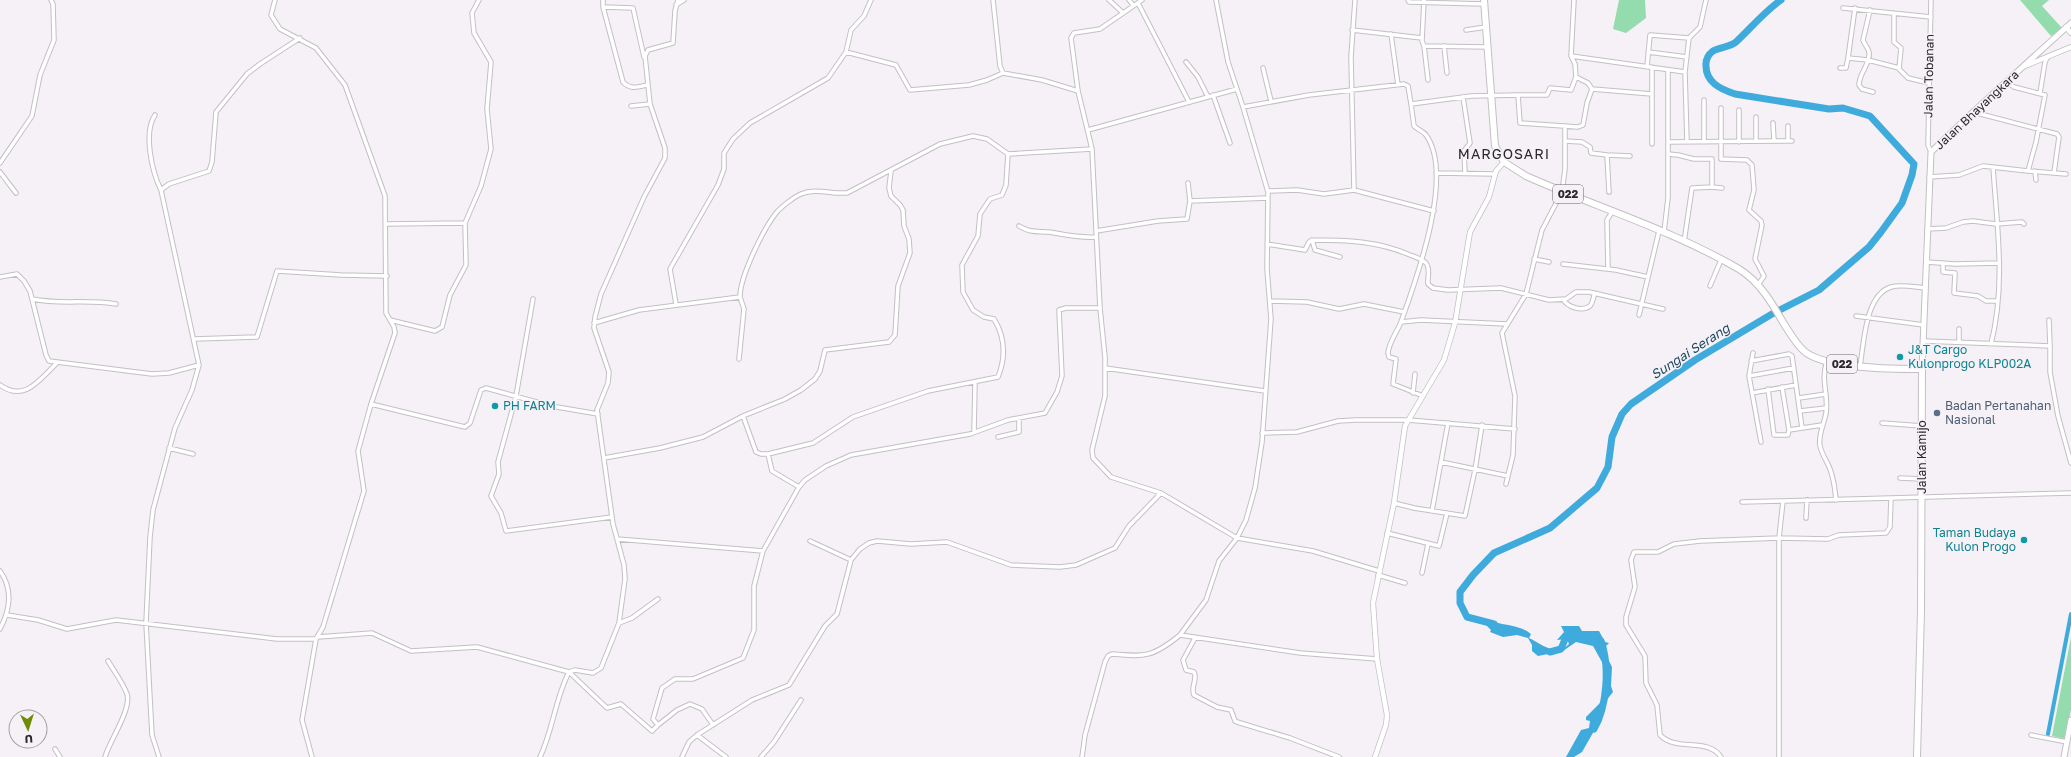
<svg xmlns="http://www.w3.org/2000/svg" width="2071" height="757" viewBox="0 0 2071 757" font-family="'Golos Text',sans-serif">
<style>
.green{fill:#94dcae}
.water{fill:#3faadc}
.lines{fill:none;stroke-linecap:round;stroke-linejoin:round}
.canal{stroke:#3faadc;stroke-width:4}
.river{stroke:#3faadc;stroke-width:7}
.minor-casing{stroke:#c3c0c4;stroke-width:5.5}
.tertiary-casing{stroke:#c3c0c4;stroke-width:6}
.secondary-casing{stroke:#c3c0c4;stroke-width:7}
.primary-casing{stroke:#c3c0c4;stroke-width:8}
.minor{stroke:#fff;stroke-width:3.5}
.tertiary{stroke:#fff;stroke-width:4.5}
.secondary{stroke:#fff;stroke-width:5}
.primary{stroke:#fff;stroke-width:6}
.culture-dot{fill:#0f9aa8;stroke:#f5f1f6;stroke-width:1.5}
.service-dot{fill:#5c6f8a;stroke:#f5f1f6;stroke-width:1.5}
.labels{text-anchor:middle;stroke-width:3;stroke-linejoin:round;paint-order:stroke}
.shield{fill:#f5f1f6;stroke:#676567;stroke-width:1}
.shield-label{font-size:11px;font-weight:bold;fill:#2a292a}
.street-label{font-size:12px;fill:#2a292a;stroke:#f5f1f6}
.culture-label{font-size:12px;fill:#0d838f;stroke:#f5f1f6;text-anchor:start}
.service-label{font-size:12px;fill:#4e5e75;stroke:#f5f1f6;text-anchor:start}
.water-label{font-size:13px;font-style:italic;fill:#1d495f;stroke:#f5f1f6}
.quarter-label{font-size:14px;letter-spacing:1px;fill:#2a292a;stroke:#f5f1f6}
</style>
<rect width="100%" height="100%" fill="#f5f1f6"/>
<path class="green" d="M1619 0H1645L1646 18 1626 33 1613 29Z
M2020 0H2049L2042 6 2062 28 2051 36Z
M2071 637V710L2065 739 2052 736Z"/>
<path class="water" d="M1488 619C1502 627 1518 623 1531 634L1529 638C1543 645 1556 657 1569 644L1567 639 1557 640 1564 632 1561 626H1579L1582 631H1599L1605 642 1609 643 1603 649 1612 667 1611 686 1613 692 1598 711V724L1582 752 1574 757H1566L1581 730 1589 728 1590 721 1586 720V717L1605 698 1608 691 1607 671 1593 646 1576 642 1563 651 1538 656 1532 651V645L1528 638 1517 635 1503 637 1490 632 1491 630 1487 626 1485 620 1488 622Z"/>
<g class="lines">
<path class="canal" d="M2048 734 2071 614"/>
<path class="river" d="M1494 624 1467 617 1460 603V592L1473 575 1494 553 1550 528 1597 488 1608 467 1612 437 1622 414 1631 404 1695 360 1772 314 1819 290 1869 247 1881 232 1902 203 1912 175 1914 164 1870 116 1843 108 1829 109 1735 94C1720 89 1705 82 1706 64 1706 59 1709 54 1713 51 1720 47 1730 47 1736 42 1751 28 1764 12 1781 0
M1550 652 1561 649 1568 632 1570 633
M1594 729C1607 707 1610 666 1601 641"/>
<defs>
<path id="minor" d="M603 0V7L623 82C630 90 638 87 647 85
M993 0 1000 66 1003 73
M1109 0 1122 12
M1129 0 1133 5
M1142 0 1100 29 1074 33 1071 38 1078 91 1092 149 1100 308 1105 357V396L1092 450 1093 458 1111 477 1161 493 1237 538 1313 551 1379 571
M1216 0 1228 62 1243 107 1268 192 1267 269 1271 319 1262 442 1255 488 1246 520 1237 538 1219 561 1206 600 1180 635 1300 653 1377 659
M1408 0 1409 2 1484 4
M1424 0 1422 41 1424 46 1488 47
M1574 0 1571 56 1575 64 1576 77 1588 83 1592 89
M1931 0 1928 145 1931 152
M1138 3 1189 102
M676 5 684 0
M603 7 633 8 644 57
M1843 8 1931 17
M1870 10 1863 40C1864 44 1868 47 1869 52 1871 63 1859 73 1859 85L1862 89 1873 92
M1894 13V42L1901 48 1899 69 1908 78 1929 83
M1352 30 1422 38
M1466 30 1486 27
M1391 34 1398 85
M1689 38 1700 27 1706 0
M1424 46 1428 80
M1444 46 1447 73
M846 52 896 65 910 90 969 85 987 80 1003 73 1042 80 1078 91
M1648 52 1687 57
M1571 56 1685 72
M1848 58 1855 8
M1186 62 1198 77 1208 97
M1647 67 1650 35 1689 38 1685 72 1687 142
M1652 67V144
M1263 68 1271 101
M1840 68H1846L1848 58 1868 60 1899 68
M2040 93 2045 62 2047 58
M1213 95 1230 143
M1518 95H1547L1550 88 1571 90 1576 77
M1463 97 1470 143 1464 151 1465 173
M1411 104 1414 126C1418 130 1423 131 1426 135 1455 175 1416 280 1401 322 1397 332 1389 342 1388 353L1389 357 1396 359 1393 384 1423 396
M631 106 650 104
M1243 107 1309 95 1404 84 1408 86 1411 104 1471 96 1518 95 1520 123 1578 127 1583 125 1587 103 1592 89 1652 94
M1721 108V159L1747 160 1752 165 1754 190 1749 210 1761 221 1762 225 1755 259 1764 276 1758 285
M1739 110V142
M1973 112 2057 134 2059 137 2054 173 2028 171
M155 115C143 133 152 172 161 190L199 365
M1756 117V141
M1773 123 1774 141
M1788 126V141
M1088 130 1237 89
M1565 141 1582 142 1590 147 1591 153 1607 155 1609 192
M1668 142 1792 141
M1704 142V100
M1668 154 1678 155 1694 159H1712V187L1692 188 1684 242
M1607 155 1630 156
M0 163 32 116 40 75 54 40 53 4 51 0
M2035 171 2036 180
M0 172 16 193
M1436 173 1495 174
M2054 173 2066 174
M1929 177 1959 175 1983 166 2028 171 2036 142 2045 95 2014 87 2006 82
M1712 187 1722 188
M161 190 169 184 209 171 212 162 216 112 247 74 260 64 300 38
M1354 190 1351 57 1355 0
M1268 191 1297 190 1324 194 1354 190 1434 211
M1190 201 1268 198
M386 224 465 223
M1019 226C1030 233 1037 231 1049 232 1067 235 1077 238 1096 237
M1927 229 1946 228 1963 222 1973 221 1996 224 2022 222 2024 224
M1096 231 1158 221 1187 219 1190 201 1188 183
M1664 232 1668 198V70
M1312 240 1315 250 1340 257
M1267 244 1305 250 1309 242 1312 240C1347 240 1378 241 1410 255 1415 257 1422 259 1426 263 1431 269 1427 278 1428 284L1433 288 1448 290 1501 288 1549 300 1566 299 1576 292H1589L1663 309
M1534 259 1549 262
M1926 262 1955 264 1999 263
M1943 263V272L1955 273 1954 293 1978 296 1986 301H1998
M1563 264 1616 270 1648 277
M1608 269 1607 220 1612 212
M0 277 17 274 24 281 30 291 46 355 49 361 152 374 169 373 199 365 192 390 175 428 153 510 150 537 146 623 152 735 159 757
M1710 286 1721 260
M32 299C60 305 88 299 116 304
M533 299 516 396 498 462 499 474 491 496 501 513 506 531 612 517
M1563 299C1567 307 1582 312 1590 306 1593 303 1593 297 1595 293
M1270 301 1307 302 1339 309 1364 304 1404 312
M676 304 670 269 718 185 724 169V153L733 139 750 123 828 78 846 52 851 30 864 16 871 0
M1639 315 1659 231
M1856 316 1924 325
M390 320 435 331 442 327 450 295 466 265 465 223 481 186 491 149 487 109 491 62 474 33 472 13 479 0
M2049 320 2050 346
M1401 322 1421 320 1507 324
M594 323 639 310 740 297C740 276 763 230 776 213 781 207 794 197 801 194 815 188 831 194 847 193L940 144 973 136 987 139 1008 154 1092 149
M194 339 257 337 277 271 341 275 387 276
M1924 341 2050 346V372L2058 416 2071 463
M1959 342V329
M1991 344C2006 285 1997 226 1993 167
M1753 353 1749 376 1761 442
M739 359 744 309 740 297
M1751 361 1789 354 1792 356 1802 428
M1827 361C1820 380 1829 395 1826 413 1824 425 1818 434 1820 446 1822 455 1827 461 1830 469 1834 479 1835 489 1836 500
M1860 366C1864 343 1865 295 1891 287 1901 284 1914 287 1925 288
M1105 368 1265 391
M1749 376 1794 368
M0 385C25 403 40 379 57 363
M1768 389 1774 435H1788L1789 430 1782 387
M1413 393 1415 374
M1752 393 1796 385
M1799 398 1826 394
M371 404 465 427 470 423 481 390 486 388 551 406 598 414
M1800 411 1826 408
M743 416 756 452 761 454H768L813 443 853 417 873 410 928 391 998 377C1006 357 1005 337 994 319L984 317 973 310 963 292 962 265 978 236 980 214 990 199 1002 195 1006 185 1008 154
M1882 423 1922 426
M1789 430 1822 425
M974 432 975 383
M1262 433 1297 432 1338 421 1356 420H1408L1515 429
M998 437 1019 432V418
M169 448 193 454
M768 454 772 471 799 487
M604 458 660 448 703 437 743 416 785 399 801 390 815 379 820 371 825 350 889 342 895 335 898 286 910 253 909 239 904 226 903 210 900 205 891 196 889 188 891 171
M1441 462 1508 476
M1900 478 1922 479
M1506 484 1513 455 1515 396 1502 333 1526 294 1542 230 1562 192 1565 169V126
M1742 502 1783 501
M1394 503 1414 508 1465 516 1475 470 1482 425
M1432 511 1448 423
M1806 518 1807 500
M1387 533 1439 546 1447 513
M617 539 763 551
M810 541 851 560
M0 571C13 589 10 610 0 629
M1422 573 1428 544
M1378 575 1405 583
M7 615 38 620 67 629 116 620 277 639H316L323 627 364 491 358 451 371 404 395 333 394 327 386 313 385 196 345 85 316 48 280 29 271 15 275 0
M619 623 632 618 658 599
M318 637 372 633 411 651 477 647 569 672 607 708 621 704 652 731 658 725
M1195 638 1183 660 1186 670 1194 672C1198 680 1190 687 1194 695L1217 707 1231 710 1235 721 1237 722 1290 738 1339 757
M713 725 702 709 690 704 677 710 658 725 653 719 662 688 675 679H693L743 658 754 630V586L763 551 799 487 805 480 826 466 851 455 970 434 1008 420 1045 413 1057 392 1062 376 1059 310 1066 308H1100
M697 735 726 757
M2031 735 2067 742
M55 749 60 757
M105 757C109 742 132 709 127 694 123 683 114 671 108 661
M312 757 302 720 316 639
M540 757C553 730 555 699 569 672L575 670 593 673 601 668 619 623 625 579 624 565 613 524 597 410 608 383 609 372 594 328 595 317 601 294 644 197 665 158V148L650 104 645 56 648 50 673 43 675 11 678 0
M682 757 689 742 697 735 752 700 789 685 825 626 837 614 851 560 860 549 869 543 877 541 911 544 947 542 1011 565 1060 567 1076 565 1115 548 1129 526 1161 493
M761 757 774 742 801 700
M1082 757 1085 735 1105 662 1108 656 1112 654C1146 657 1153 657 1180 635
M1721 757C1708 737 1676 752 1660 735L1657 705 1646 683 1645 656 1626 625V617L1635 587 1631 560 1634 552H1658L1674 544 1700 541 1779 538 1783 501 2071 493
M1779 757V538L1828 539 1839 535 1886 533 1890 527 1891 498"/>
<path id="tertiary" d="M2066 27 2071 33
M2025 66 2071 47
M1375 757 1386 725 1387 715 1377 659 1373 603 1394 503 1405 426 1444 360 1455 323 1470 232 1489 197 1496 171 1504 162"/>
<path id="secondary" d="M1922 369 1931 152 1973 112 2071 23
M2064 757 2071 720"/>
<path id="primary" d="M1484 0 1495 146 1504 162 1526 176C1596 207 1672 230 1739 269 1760 282 1772 303 1784 324 1790 333 1796 344 1804 351 1824 369 1894 369 1922 369L1921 611 1917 757"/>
</defs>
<use href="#minor" class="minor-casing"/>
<use href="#tertiary" class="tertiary-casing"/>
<use href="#secondary" class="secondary-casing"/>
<use href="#primary" class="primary-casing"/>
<use href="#minor" class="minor"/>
<use href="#tertiary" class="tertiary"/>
<use href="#secondary" class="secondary"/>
<use href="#primary" class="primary"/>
</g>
<g class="culture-dot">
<circle cx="1900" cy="357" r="4"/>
<circle cx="495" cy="406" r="4"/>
<circle cx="2024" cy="540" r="4"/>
</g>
<circle class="service-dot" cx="1937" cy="413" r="4"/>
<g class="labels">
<g class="shield">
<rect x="1553" y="185" width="30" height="18" rx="3"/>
<rect x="1827" y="355" width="30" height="18" rx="3"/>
</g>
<g class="shield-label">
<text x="1568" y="198">022</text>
<text x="1842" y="368">022</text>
</g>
<g class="street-label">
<text transform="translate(1929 76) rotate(-89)" y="4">Jalan Tobanan</text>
<text transform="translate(1977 110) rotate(-43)" y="4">Jalan Bhayangkara</text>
<text transform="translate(1922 457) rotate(-90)" y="4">Jalan Kamijo</text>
</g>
<g class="culture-label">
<text x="1908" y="354">J&amp;T Cargo<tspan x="1908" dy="14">Kulonprogo KLP002A</tspan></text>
<text x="503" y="410">PH FARM</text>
<text x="2016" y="537" text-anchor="end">Taman Budaya<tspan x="2016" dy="14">Kulon Progo</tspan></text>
</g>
<g class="service-label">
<text x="1945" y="410">Badan Pertanahan<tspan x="1945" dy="14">Nasional</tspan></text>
</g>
<g class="water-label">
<text transform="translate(1690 351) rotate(-33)" y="5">Sungai Serang</text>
</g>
<g class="quarter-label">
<text x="1504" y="159">MARGOSARI</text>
</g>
</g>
<g transform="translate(28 729) rotate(176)"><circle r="19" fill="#f5f1f6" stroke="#a4a1a4"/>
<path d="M0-3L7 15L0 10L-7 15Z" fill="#6f8c09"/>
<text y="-6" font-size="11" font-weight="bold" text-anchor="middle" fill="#2a292a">U</text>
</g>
</svg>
